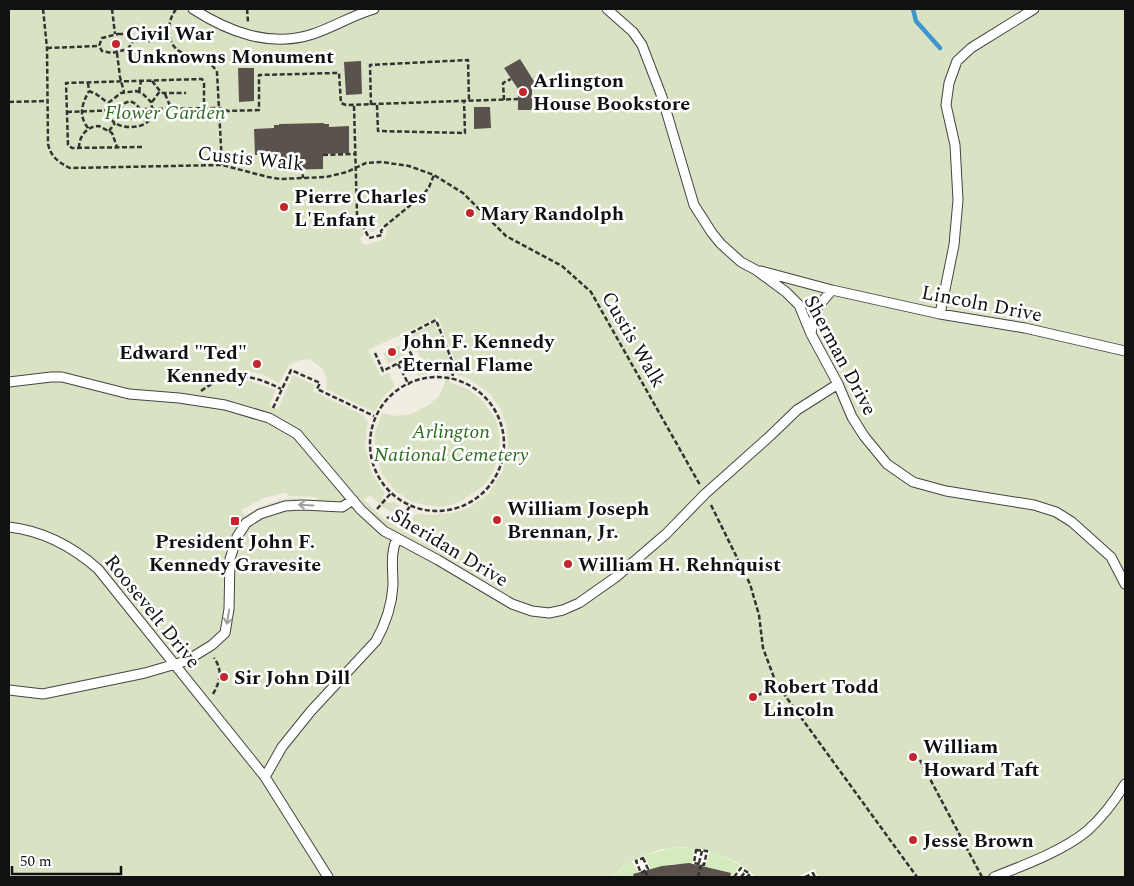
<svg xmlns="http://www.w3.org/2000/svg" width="1134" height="886" viewBox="0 0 1134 886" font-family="Spectral,serif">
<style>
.green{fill:#d5ebbd}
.cemetery{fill:#d9e3c4}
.plaza{fill:#f1ede2;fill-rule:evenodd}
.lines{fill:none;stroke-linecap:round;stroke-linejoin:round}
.stream{stroke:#3f96cf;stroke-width:4.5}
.building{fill:#5a524d}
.lane-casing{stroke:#444;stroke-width:11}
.path{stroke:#333;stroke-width:2.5;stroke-dasharray:5 2.5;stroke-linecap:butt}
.lane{stroke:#fff;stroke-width:9}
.oneway{stroke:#a0a0a0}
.poi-dot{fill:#c4262e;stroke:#fff;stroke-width:2}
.labels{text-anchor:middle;stroke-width:5;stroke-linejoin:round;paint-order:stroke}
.poi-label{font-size:20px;font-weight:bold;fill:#111;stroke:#fff;text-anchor:start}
.park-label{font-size:20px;font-style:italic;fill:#2f6b1f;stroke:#fff}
.street-label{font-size:20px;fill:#111;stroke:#fff}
</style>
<rect width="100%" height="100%" fill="#fffdf5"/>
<path class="green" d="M671 848H694L692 864H673L651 870 644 855Z
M710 851 722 856 740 865 732 877 705 867Z
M632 861 640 875 636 877H611Z"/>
<path class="cemetery" d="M9 9H1125V877H818L814 869 797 877H755C748 869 738 863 727 858 686 839 645 846 611 877H9Z"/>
<path class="plaza" d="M383 224 387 228 385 239 366 245 363 244 360 239 364 234 362 230 367 227 371 232H374Z
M438 317 457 366 455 374 469 379 482 388 490 394 500 408 507 428 508 449 503 471 488 494 470 507 453 513 430 515 419 513 414 515 410 523 411 528 418 532 416 538 384 519 364 500 370 495 384 508 392 512 399 511 401 506 394 502 389 503 382 497 384 495V492L371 472 365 445 368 421 364 418 365 416 313 391 315 385 293 375 278 409 269 406 276 390 250 381 224 383 222 377 237 373 252 372 264 375 279 383 289 365 300 360 309 359 317 364 323 370 327 380 326 389 374 412 385 395 395 386 389 373 381 376 368 350ZM435 323 452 366 449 382 468 389 482 400 496 420 500 437 499 452 496 464 491 476 483 486 465 499 451 505 439 507 425 505 412 502 395 491 382 474 375 451V432L382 413 396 416 411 414 427 406 438 397 442 391 447 374 429 373 418 376 411 362 420 358 409 336ZM400 345 405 355 388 364 383 353Z
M284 493H287L288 496 316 497 317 500 291 498 279 500 258 508 245 516 241 510 264 498Z"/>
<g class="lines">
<path class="stream" d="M913 9 916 21 940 48"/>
</g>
<path class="building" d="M520 59 537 86 532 89V110H518V89L504 68Z
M361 61 362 94 346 95 344 62Z
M238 68H254V101L239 102Z
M474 107H490L491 128 474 129Z
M324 123V124H329V127L349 126V153L323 154V169L281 170V155H255L254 129 274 128V125H279V124Z
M689 863 731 873 730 877H634L633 874 662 866Z"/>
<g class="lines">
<defs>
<path id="lane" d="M193 9C229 32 270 48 313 34 334 27 353 15 374 9
M607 9 633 32 642 45 662 97 694 205 712 233 721 244 741 262 756 270 786 292 799 305 811 334 838 384 852 417 864 436 887 464 913 482 946 491 1034 505 1056 512 1072 522 1111 557 1125 584
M761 271 832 290 940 314 1025 328 1125 351
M940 314 954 245 958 200 955 145 946 105 949 83 957 61 971 48 1034 9
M811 333 816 309 832 290
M9 382 51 377H62L129 394 179 398 225 405 269 418 297 434 361 510 384 531 438 560 512 604 532 611 549 613 563 610 579 603 616 577 666 534 705 494 770 436 797 410 838 384
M9 527C44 531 72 546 98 569L265 777 328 877
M9 690 43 694 145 673 186 661 212 645 225 633 229 609 230 559 237 537 246 523 260 514 285 506 303 505 342 507 353 500
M265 777 282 747 311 711 376 641C386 623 392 605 393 585 393 568 390 554 397 538
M994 877C1022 866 1063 851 1087 831 1103 817 1114 802 1125 784"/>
</defs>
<use href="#lane" class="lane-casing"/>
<path class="path" d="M43 9 47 48 48 144C51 157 58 162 70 168L222 165 268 177 280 179 326 177 347 172 366 163 382 162 409 166 434 175 463 193 506 236 562 266 591 292 700 485
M112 9 115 34
M176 9C171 17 169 22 169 31 170 63 206 51 217 72L222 165
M247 9 248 22
M118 34H125L133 41 128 49 112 53 102 51 99 46 102 38Z
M133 41H170
M47 48 99 46
M117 53 120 77 124 92
M152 81 160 91 163 93H186
M88 83 89 91 96 94 108 103
M136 91 142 93 151 102C152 107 153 113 151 118 144 130 118 130 111 119 108 115 108 109 108 103L121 93Z
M139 92 141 81
M165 94 171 108
M504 100 503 83 511 79
M9 102 48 101
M152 102 160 91
M371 105 370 65 468 60 469 101
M377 105 378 131 465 133 464 101
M354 106 357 214 369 238 382 235 381 231 385 226 424 194 429 187 434 175
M119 110 124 116 129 119 136 116 140 110
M67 112 119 110 125 103 130 101 136 104 140 109 220 108 228 111 259 110V75L336 73H339L341 103 346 105 518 99
M88 128C78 115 82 104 89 91
M109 131 115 123
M142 147 72 148 68 145 66 83 202 79 204 83V108
M79 148C79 136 87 126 99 126L112 133 117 147
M323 155 354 154
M302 167 303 178
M375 353 383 371 412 356 403 337 436 320 454 366 452 379
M398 364 409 385
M370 444a67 67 0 1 1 134 0a67 67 0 1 1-134 0Z
M201 391C229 370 252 374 281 389
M273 408 291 370 320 383 317 389 374 416
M711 505 750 584 759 615 763 648 776 683 917 877
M377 509 391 493
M387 517 399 524
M399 524 410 506
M213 694C220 682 223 670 214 658
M759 695 776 683
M920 760 982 877
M696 850 707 851 704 865 694 863Z
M643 858 648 869 641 873 636 861Z
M699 863 702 851
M645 871 648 877
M698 877 701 864
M734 877 741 868 750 874 747 877
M741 877 746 871
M805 877 813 873 815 877"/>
<use href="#lane" class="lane"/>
</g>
<defs><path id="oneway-shaft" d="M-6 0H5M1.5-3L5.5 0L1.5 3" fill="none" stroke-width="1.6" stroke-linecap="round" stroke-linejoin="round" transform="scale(1.25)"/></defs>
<g class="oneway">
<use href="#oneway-shaft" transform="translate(306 505) rotate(-177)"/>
<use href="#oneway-shaft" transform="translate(228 617) rotate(99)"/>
</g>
<g class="poi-dot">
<circle cx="116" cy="44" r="5"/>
<circle cx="523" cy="92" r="5"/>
<circle cx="284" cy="207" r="5"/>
<circle cx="470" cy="213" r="5"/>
<circle cx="392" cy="352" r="5"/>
<circle cx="257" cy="364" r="5"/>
<circle cx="497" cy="520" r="5"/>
<rect x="230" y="516" width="10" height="10" rx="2.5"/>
<circle cx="568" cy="564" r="5"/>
<circle cx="224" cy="677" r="5"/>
<circle cx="753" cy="697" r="5"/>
<circle cx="913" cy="757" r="5"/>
<circle cx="913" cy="840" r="5"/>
</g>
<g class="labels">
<g class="poi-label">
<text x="126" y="40">Civil War<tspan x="126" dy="23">Unknowns Monument</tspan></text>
<text x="533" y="87">Arlington<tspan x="533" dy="23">House Bookstore</tspan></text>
<text x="294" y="203">Pierre Charles<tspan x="294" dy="23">L'Enfant</tspan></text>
<text x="480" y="220">Mary Randolph</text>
<text x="402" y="348">John F. Kennedy<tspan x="402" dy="23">Eternal Flame</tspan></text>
<text x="247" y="359" text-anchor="end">Edward "Ted"<tspan x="247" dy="23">Kennedy</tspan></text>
<text x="507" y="515">William Joseph<tspan x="507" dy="23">Brennan, Jr.</tspan></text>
<text x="235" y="548" text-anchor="middle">President John F.<tspan x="235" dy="23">Kennedy Gravesite</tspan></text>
<text x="578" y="571">William H. Rehnquist</text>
<text x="234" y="684">Sir John Dill</text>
<text x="763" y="693">Robert Todd<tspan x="763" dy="23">Lincoln</tspan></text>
<text x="923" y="753">William<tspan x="923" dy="23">Howard Taft</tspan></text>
<text x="923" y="847">Jesse Brown</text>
</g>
<g class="park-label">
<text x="165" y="119">Flower Garden</text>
<text x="451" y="438">Arlington<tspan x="451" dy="23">National Cemetery</tspan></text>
</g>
<g class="street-label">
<text transform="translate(251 158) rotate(6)" y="7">Custis Walk</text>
<text transform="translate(982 303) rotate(11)" y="7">Lincoln Drive</text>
<text transform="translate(634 339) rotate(60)" y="7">Custis Walk</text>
<text transform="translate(841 355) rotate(62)" y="7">Sherman Drive</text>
<text transform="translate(450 547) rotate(31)" y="7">Sheridan Drive</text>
<text transform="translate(153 611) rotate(51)" y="7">Roosevelt Drive</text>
</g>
</g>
<rect width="1134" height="886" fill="none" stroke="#111111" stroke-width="20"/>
<path d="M12 866v8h109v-8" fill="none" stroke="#111111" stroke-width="2.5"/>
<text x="20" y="866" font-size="15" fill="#111111" stroke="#ffffff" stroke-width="4" paint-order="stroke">50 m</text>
</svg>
